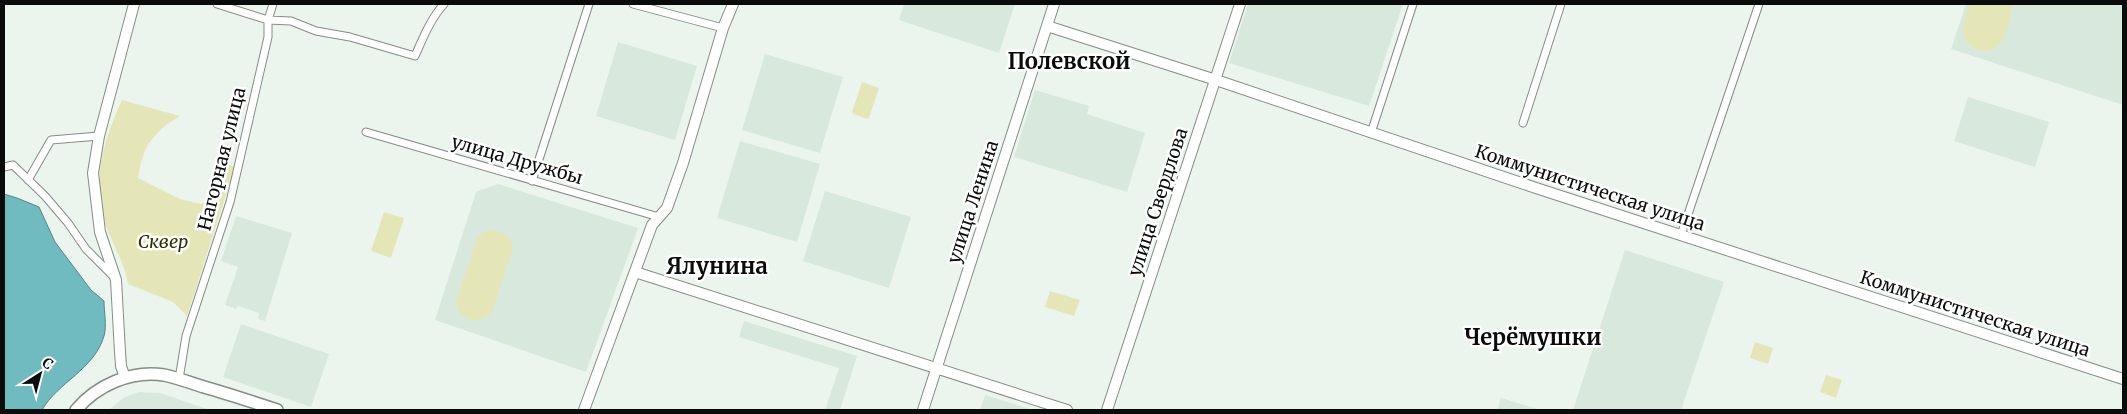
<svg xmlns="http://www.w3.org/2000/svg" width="2127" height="414" viewBox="0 0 2127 414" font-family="Merriweather,serif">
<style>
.built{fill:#d8e8dd}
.green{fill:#e5e6b8}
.water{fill:#70bbc0;stroke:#518689}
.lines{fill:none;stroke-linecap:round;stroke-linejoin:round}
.street-casing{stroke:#848d86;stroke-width:9}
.secondary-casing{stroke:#848d86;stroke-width:12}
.primary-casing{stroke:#848d86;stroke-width:14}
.street{stroke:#fff;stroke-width:7}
.secondary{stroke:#fff;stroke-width:10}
.primary{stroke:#fff;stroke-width:11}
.labels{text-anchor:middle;stroke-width:5;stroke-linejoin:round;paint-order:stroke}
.street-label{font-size:18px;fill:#090c0a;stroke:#fff}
.park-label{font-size:18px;font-style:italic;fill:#313002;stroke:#fff}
.district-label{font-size:22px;font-weight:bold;fill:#090c0a;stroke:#fff}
</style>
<rect width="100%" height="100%" fill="#ebf5ee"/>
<path class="built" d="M904 4H1015L999 53 899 20Z
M1248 4H1403L1369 106 1229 63Z
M1966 4H2123V105L1951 49Z
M618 42 697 66 675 140 596 116Z
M765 54 843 77 820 153 742 130Z
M1035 90 1089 106 1087 114 1145 133 1127 192 1014 157Z
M1968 97 2049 122 2035 167 1954 141Z
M740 141 820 164 797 242 717 218Z
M498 184 638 228 586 372 435 320 476 192Z
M825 191 911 217 889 288 803 261Z
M236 216 292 233 265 321 258 319 259 313 238 306 236 309 225 305 238 267 221 261Z
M1625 250 1724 282 1681 410H1573Z
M744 321 857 356 840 410H825L839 368 739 337Z
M241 324 329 354 311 407 223 377Z
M139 392 160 393 210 410H109L123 398Z
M985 395 1033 410H980Z
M1501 398 1541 410H1497Z"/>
<path class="green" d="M1970 4H2013C2010 15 2008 35 2000 44 1987 58 1963 49 1963 30 1963 22 1968 12 1970 4Z
M862 82 879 88 869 118 867 119 853 114 852 112Z
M122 100 180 116C152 133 143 146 138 178L180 199 201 204 208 200 223 162 235 167 187 316 173 302 128 284C124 260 109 239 103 216 93 174 105 137 122 100Z
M384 212 404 218 391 258 371 251Z
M489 230C501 231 512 235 513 248L492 311C482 326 457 322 456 302L478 236Z
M1050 291 1080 300 1074 316 1045 307Z
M1755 342 1773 348 1768 364 1750 358Z
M1826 375 1842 380 1836 398 1820 392Z"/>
<path class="water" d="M4 194 17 198 39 207 55 242 91 290 104 301C104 312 107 326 104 336 94 370 58 382 42 410H4Z"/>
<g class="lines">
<defs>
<path id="street" d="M217 4 268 20 291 21 316 31 350 37 415 56C423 38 431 18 444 4
M633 4 723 28
M1523 123 1561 4
M366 132 659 217
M1371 133 1413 4
M4 167 13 165 45 196 68 223 86 249 113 276
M28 180 51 140 99 136
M532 181 589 4
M1681 235 1759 4
M179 379 186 336 230 202 268 37V20L273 4"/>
<path id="secondary" d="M1047 26 1216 80 1536 188 2123 379
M635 272 1067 410
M125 378 121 366 120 352 116 280 100 232 93 173 99 136 134 4
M584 410 652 225 667 208 683 163 723 28 733 4
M923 410 1054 4
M1107 410 1240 4"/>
<path id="primary" d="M76 410C97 385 131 370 164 375 178 378 191 383 204 387 229 394 253 402 277 410"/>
</defs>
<use href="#street" class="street-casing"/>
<use href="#secondary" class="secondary-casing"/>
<use href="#primary" class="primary-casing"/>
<use href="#street" class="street"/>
<use href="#secondary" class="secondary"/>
<use href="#primary" class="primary"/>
</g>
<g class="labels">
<g class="street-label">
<text transform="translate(222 159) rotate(-76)" y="6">Нагорная улица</text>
<text transform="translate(517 160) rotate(16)" y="6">улица Дружбы</text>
<text transform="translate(1590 188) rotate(18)" y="6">Коммунистическая улица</text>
<text transform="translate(973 202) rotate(-72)" y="6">улица Ленина</text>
<text transform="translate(1158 202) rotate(-72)" y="6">улица Свердлова</text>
<text transform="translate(1975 314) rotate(18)" y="6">Коммунистическая улица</text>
</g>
<g class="park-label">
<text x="163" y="248">Сквер</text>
</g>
<g class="district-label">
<text x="1069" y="69">Полевской</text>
<text x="717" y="274">Ялунина</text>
<text x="1533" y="345">Черёмушки</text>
</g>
</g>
<rect width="2127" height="414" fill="none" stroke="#090c0a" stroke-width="10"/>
<g transform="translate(40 374) rotate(36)" stroke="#ffffff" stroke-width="4" paint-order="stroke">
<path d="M0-4L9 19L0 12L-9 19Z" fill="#090c0a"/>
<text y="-8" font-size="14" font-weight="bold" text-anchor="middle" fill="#090c0a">С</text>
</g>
</svg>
